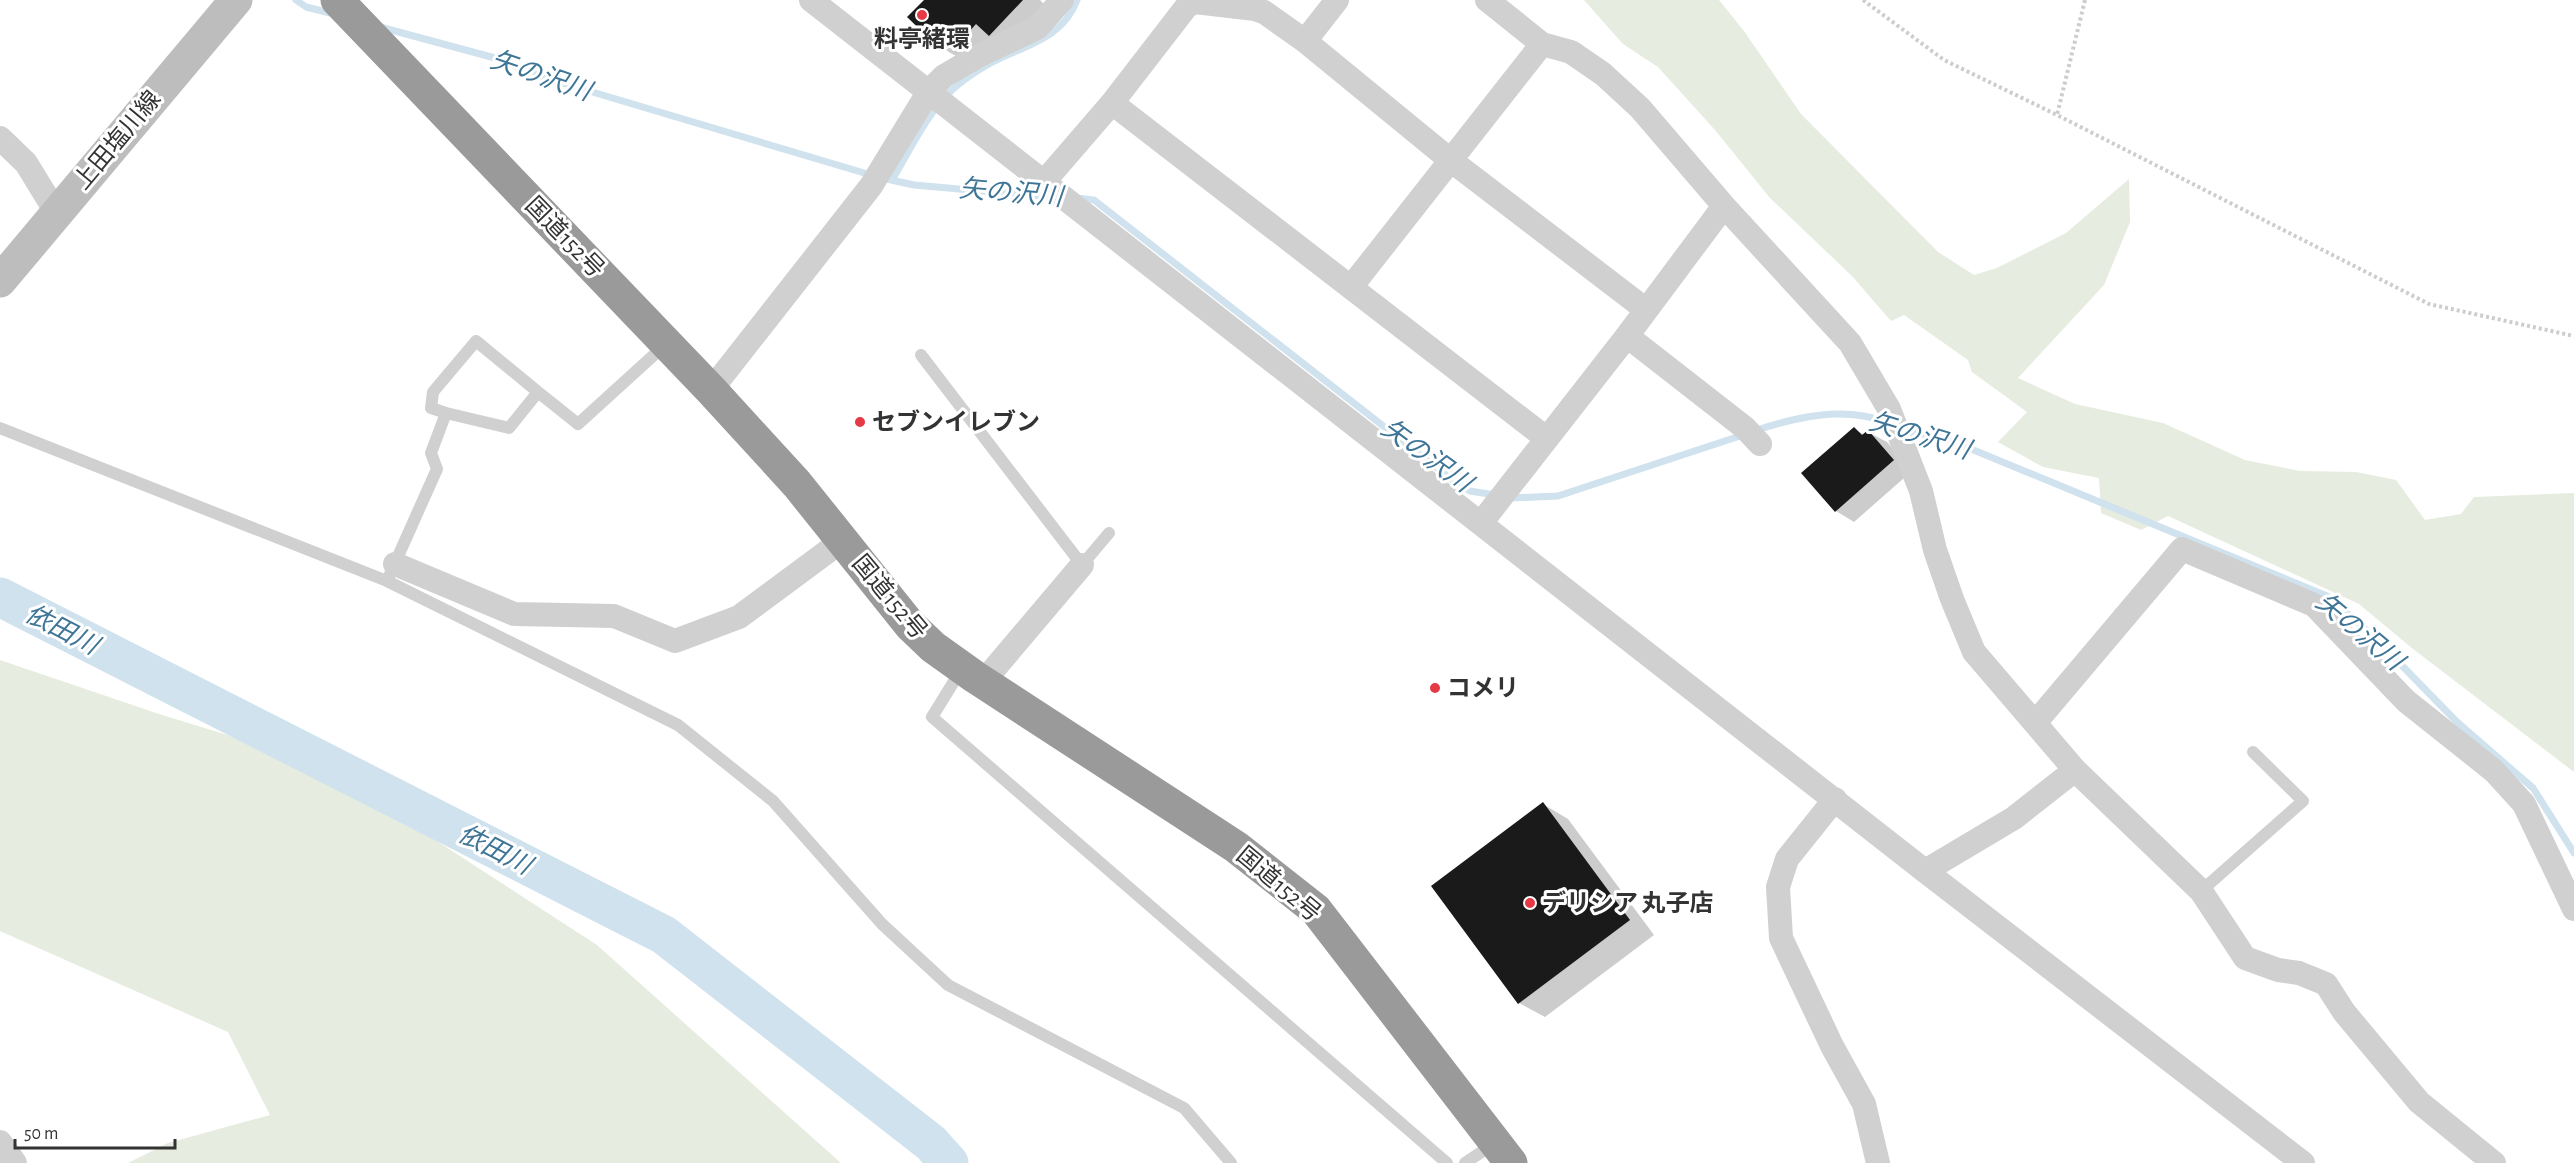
<svg xmlns="http://www.w3.org/2000/svg" width="2574" height="1163" viewBox="0 0 2574 1163" font-family="'Alegreya Sans','Noto Sans JP',sans-serif">
<style>
.green{fill:#e6ecdf}
.shadow{fill:#0003}
.lines{fill:none;stroke-linecap:round;stroke-linejoin:round}
.stream{stroke:#cfe2ee;stroke-width:7}
.river{stroke:#cfe2ee;stroke-width:39}
.building{fill:#1a1a1a}
.path{stroke:#cdcdcd;stroke-width:4;stroke-dasharray:3 3;stroke-linecap:butt}
.lane{stroke:#d0d0d0;stroke-width:12}
.street{stroke:#d0d0d0;stroke-width:24}
.secondary{stroke:#bdbdbd;stroke-width:33}
.highway{stroke:#9a9a9a;stroke-width:33}
.poi-dot{fill:#e63946;stroke:#fff;stroke-width:2}
.labels{text-anchor:middle;stroke-width:6;stroke-linejoin:round;paint-order:stroke}
.poi-label{font-size:24px;font-weight:bold;fill:#333;stroke:#fff;text-anchor:start}
.street-label{font-size:24px;fill:#333;stroke:#fff}
.water-label{font-size:26px;font-style:italic;fill:#3f7597;stroke:#fff}
</style>
<rect width="100%" height="100%" fill="#fff"/>
<path class="green" d="M1584 0H1719L1744 31 1801 114 1938 252 1974 275 1997 268 2066 233 2129 179 2130 222 2104 285 2018 378 2075 404 2163 423 2245 460 2300 471 2356 472 2396 480 2425 520 2461 514 2474 497 2574 493V772L2413 649 2359 604 2168 516 2141 530 2101 513 2099 478 2043 467 1998 442 2027 412 1972 372 1968 360 1904 315 1891 321 1852 276 1770 198 1715 130 1658 67 1623 44Z
M0 660 159 714 315 762 597 945 841 1163H128L168 1143 270 1115 228 1032 0 931Z"/>
<path class="shadow" d="M926 0H1040L1051 11 965 61 940 47 909 17Z
M1854 429 1865 435 1868 432 1887 442 1912 471 1854 522 1836 511Z
M1543 804 1568 819 1654 935 1545 1017 1519 1003Z"/>
<g class="lines">
<path class="stream" d="M296 0 306 7 334 14
M380 27 495 58 542 77 871 175
M882 178 914 185 1050 197
M892 180C910 150 927 113 953 89 963 80 975 72 987 65 1020 46 1062 41 1077 0
M1076 198 1094 200 1451 479 1470 491 1495 495
M1902 428 1920 435 1935 434 2327 596 2373 636 2457 722 2533 788 2574 853
M1754 431C1796 417 1843 406 1886 422
M1509 498 1558 496 1743 435"/>
<path class="river" d="M0 597 664 935 931 1143 949 1163"/>
</g>
<path class="building" d="M924 0H1023L989 36 976 24 968 33 961 26 939 48 907 17Z
M1854 427 1862 435 1868 430 1894 460 1835 512 1801 473Z
M1543 802 1630 920 1518 1004 1431 886Z"/>
<g class="lines">
<path class="path" d="M1863 0 1944 60 2057 115
M2085 0 2057 115 2429 304 2574 336"/>
<path class="lane" d="M921 355 1082 565 1109 533
M446 413 431 408 433 392 476 341 538 392
M0 428 387 581 437 469 431 453 446 413 509 428 538 392 578 424 666 344
M387 581 678 725 773 801 882 924 948 985 1184 1108 1231 1163
M961 670 932 717 1447 1163
M2201 891 2303 801 2253 752
M1465 1163 1495 1143"/>
<path class="street" d="M811 0 1925 871 2303 1163
M1487 0 1542 44 1571 52 1603 74 1640 108 1724 206 1850 343 1889 409 1921 491 1935 550 1952 599 1974 652 2075 770 2201 891 2245 958 2278 970 2299 973 2326 984 2344 1012 2419 1102 2494 1163
M1305 41 1337 0
M1112 103 1546 438
M0 138 26 163 56 212
M1043 183 1112 103 1187 6 1195 2 1255 9 1264 12 1305 41 1449 159 1645 309
M1351 287 1542 44
M1627 336 1745 428 1760 444
M711 390 871 186 929 91 944 76 980 55 1037 28 1062 0
M1481 523 1627 336 1724 206
M395 564 514 614 614 616 675 641 739 617 843 540
M983 682 1082 565
M2035 723 2182 549 2314 605 2406 701 2494 771 2524 804 2574 909
M1835 799 1787 859 1778 887 1781 938 1832 1046 1864 1104 1878 1163
M1925 871 2014 818 2075 770
M0 1142 15 1163"/>
<path class="secondary" d="M0 281 236 0"/>
<path class="highway" d="M337 0 711 390 797 484 910 625 933 647 975 677 1236 847 1316 910 1511 1163"/>
</g>
<g class="poi-dot">
<circle cx="922" cy="15" r="6"/>
<circle cx="860" cy="422" r="6"/>
<circle cx="1435" cy="688" r="6"/>
<circle cx="1530" cy="903" r="6"/>
</g>
<g class="labels">
<g class="poi-label">
<text x="922" y="47" text-anchor="middle">料亭緒環</text>
<text x="872" y="430">セブンイレブン</text>
<text x="1447" y="696">コメリ</text>
<text x="1542" y="911">デリシア 丸子店</text>
</g>
<g class="street-label">
<text transform="translate(117 140) rotate(-50)" y="8">上田塩川線</text>
<text transform="translate(565 237) rotate(46)" y="8">国道152号</text>
<text transform="translate(890 597) rotate(50)" y="8">国道152号</text>
<text transform="translate(1279 884) rotate(40)" y="8">国道152号</text>
</g>
<g class="water-label">
<text transform="translate(541 75) rotate(19)" y="9">矢の沢川</text>
<text transform="translate(1011 192) rotate(5)" y="9">矢の沢川</text>
<text transform="translate(1920 435) rotate(17)" y="9">矢の沢川</text>
<text transform="translate(1427 455) rotate(36)" y="9">矢の沢川</text>
<text transform="translate(62 629) rotate(27)" y="9">依田川</text>
<text transform="translate(2360 631) rotate(40)" y="9">矢の沢川</text>
<text transform="translate(495 849) rotate(27)" y="9">依田川</text>
</g>
</g>
<path d="M15 1139v9h160v-9" fill="none" stroke="#333333" stroke-width="3"/>
<text x="24" y="1139" font-size="18" fill="#333333" stroke="#ffffff" stroke-width="4.5" paint-order="stroke">50 m</text>
</svg>
